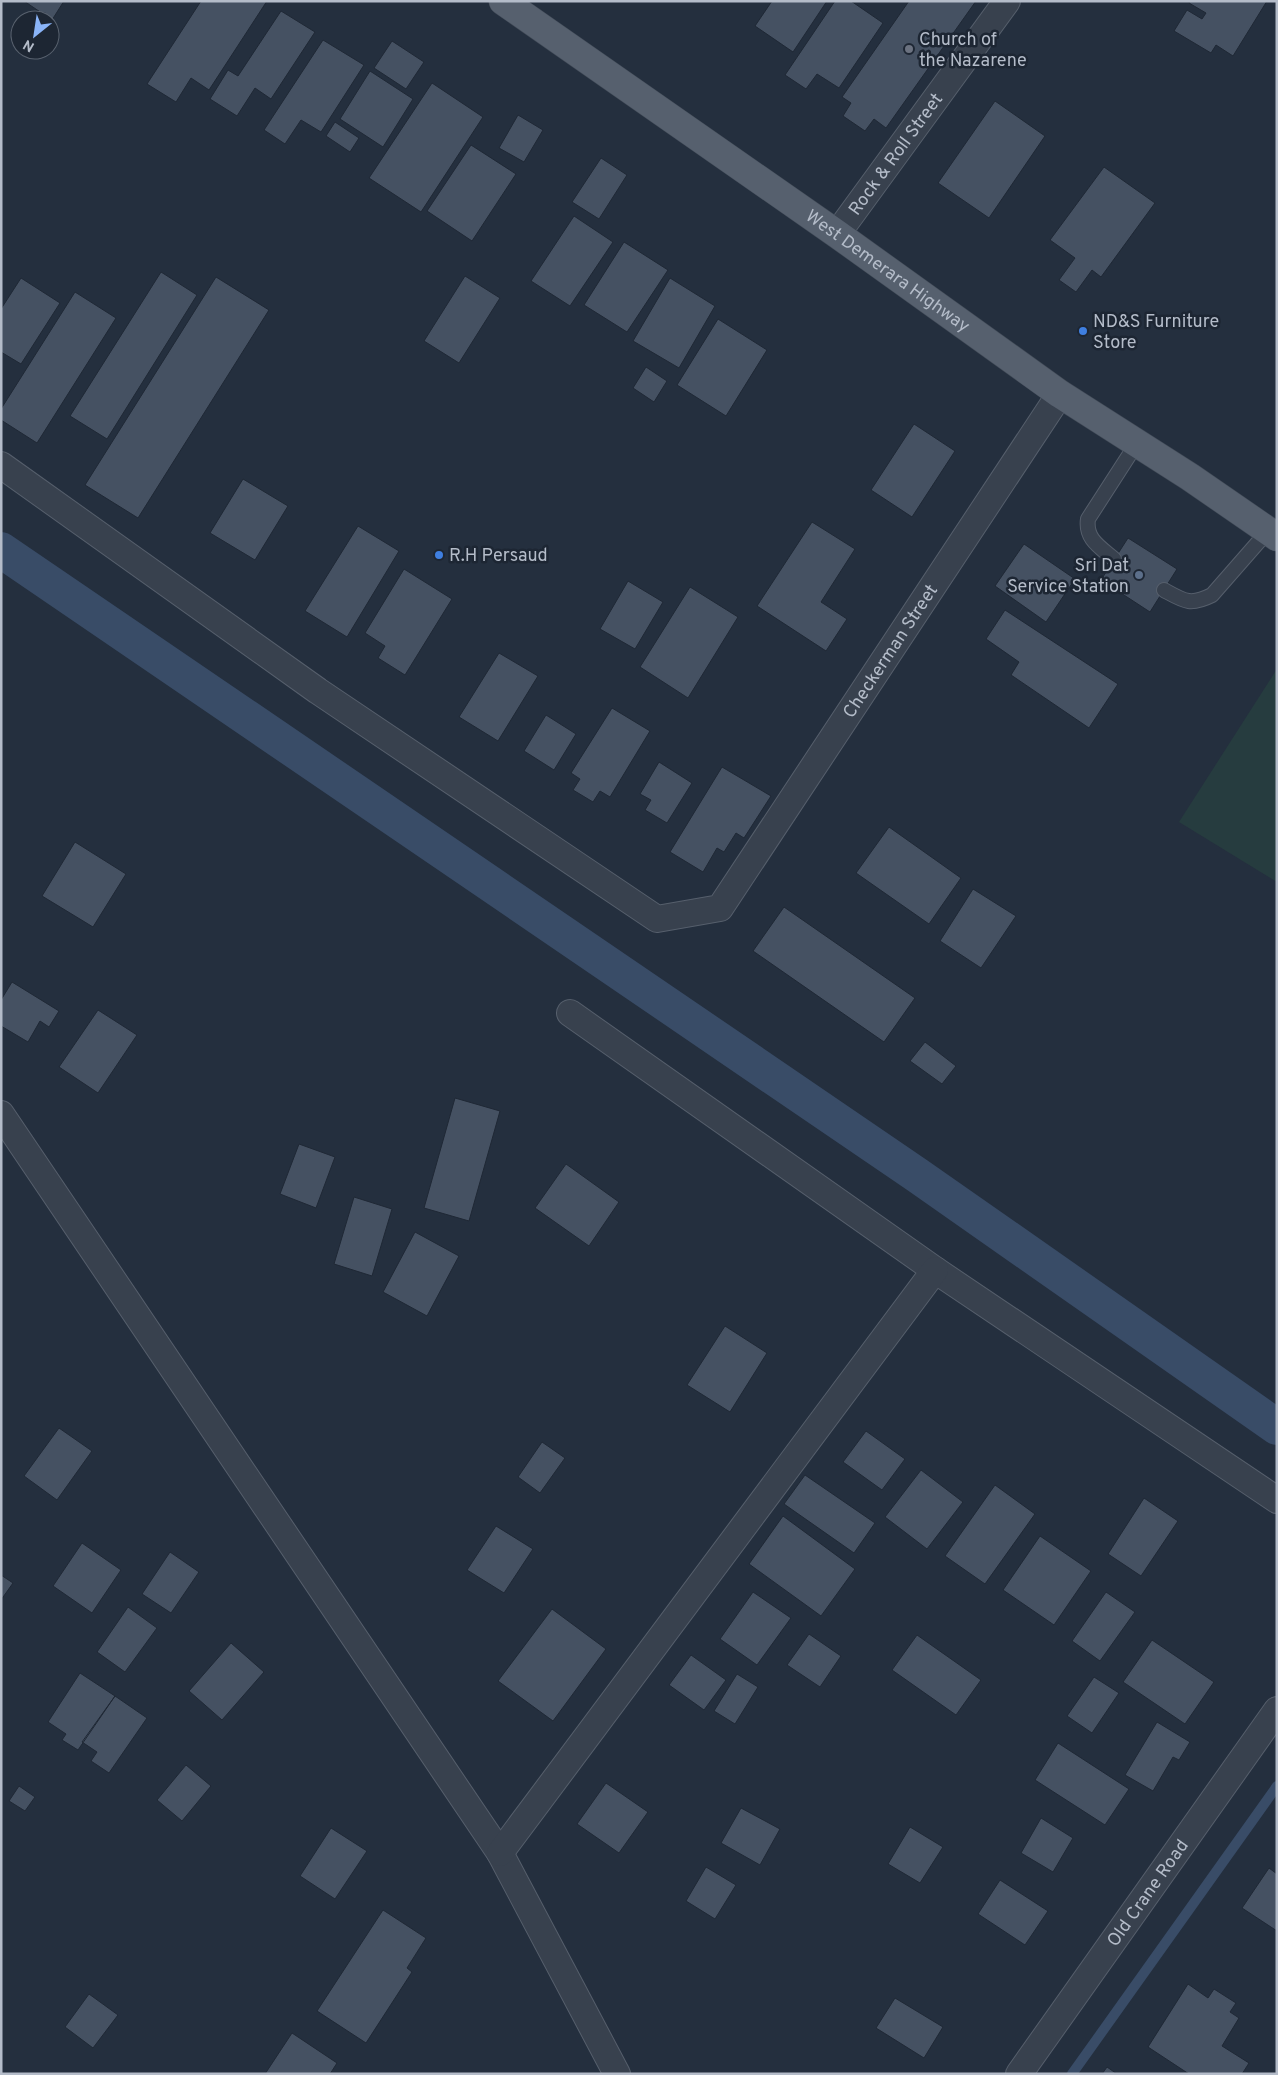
<svg xmlns="http://www.w3.org/2000/svg" width="1278" height="2075" viewBox="0 0 1278 2075" font-family="Overpass,sans-serif">
<style>
.green{fill:#263c3f}
.lines{fill:none;stroke-linecap:round;stroke-linejoin:round}
.stream{stroke:#394c67;stroke-width:10}
.canal{stroke:#394c67;stroke-width:36}
.building{fill:#455162;stroke:#1f2835}
.service-casing{stroke:#565f6c;stroke-width:16}
.minor-casing{stroke:#565f6c;stroke-width:28}
.primary-casing{stroke:#414a57;stroke-width:29}
.service{stroke:#38414e;stroke-width:14}
.minor{stroke:#38414e;stroke-width:26}
.primary{stroke:#56606e;stroke-width:28}
.worship-dot{fill:#6b7280;stroke:#1d2633;stroke-width:2}
.shop-dot{fill:#3f7fe0;stroke:#1d2633;stroke-width:2}
.service-dot{fill:#5c6f8a;stroke:#1d2633;stroke-width:2}
.labels{text-anchor:middle;stroke-width:5;stroke-linejoin:round;paint-order:stroke}
.poi-label{font-size:18px;fill:#b4bcc9;stroke:#1d2633;text-anchor:start}
.street-label{font-size:18px;fill:#b4bcc9;stroke:#1d2633}
</style>
<rect width="100%" height="100%" fill="#242f3e"/>
<path class="green" d="M1277 669V882L1179 822Z"/>
<g class="lines">
<path class="stream" d="M1072 2074 1277 1786"/>
<path class="canal" d="M1 550 917 1175 1277 1427"/>
</g>
<path class="building" d="M24 1H64L52 20Z
M201 1H267L209 90 191 78 176 102 147 84Z
M772 1H827L793 52 755 26Z
M835 1H851L883 23 839 88 817 74 806 89 785 75Z
M909 1H976L886 128 874 119 865 131 843 116 851 103 842 97Z
M1190 1H1267L1233 56 1216 45 1211 53 1174 31 1187 10 1202 19 1206 13 1189 3Z
M281 11 315 32 271 99 255 88 237 116 210 99 228 70 238 76Z
M323 40 364 65 321 132 301 120 285 144 264 130Z
M392 41 424 62 406 89 374 68Z
M370 71 413 99 383 147 340 119Z
M432 83 483 117 421 212 369 178Z
M995 101 1045 136 989 218 938 183Z
M518 115 543 130 524 162 499 148Z
M335 122 359 138 350 152 326 136Z
M471 145 516 174 472 241 427 211Z
M601 158 627 175 599 219 572 202Z
M1104 167 1155 203 1101 277 1092 270 1076 292 1059 280 1075 258 1050 240Z
M574 216 613 242 570 306 531 281Z
M624 242 668 270 627 332 584 305Z
M161 272 197 295 107 439 70 416Z
M465 276 500 298 459 363 424 341Z
M216 277 269 310 138 518 85 485Z
M21 278 60 303 21 364 1 352V309Z
M670 278 715 306 679 368 633 341Z
M75 292 116 318 37 443 1 420V409Z
M718 319 767 350 726 416 677 385Z
M646 367 667 381 654 402 633 388Z
M914 424 955 451 912 517 871 490Z
M243 479 288 506 255 560 210 533Z
M812 522 855 549 821 602 847 619 826 651 757 606Z
M358 526 399 551 347 637 305 611Z
M1128 538 1177 569 1150 612 1101 580Z
M1024 544 1075 579 1046 622 995 586Z
M404 569 452 599 405 675 378 658 385 646 365 633Z
M628 581 663 602 635 649 600 629Z
M690 587 738 617 688 698 640 667Z
M1005 610 1118 684 1089 728 1011 675 1019 662 986 639Z
M499 653 538 676 498 741 459 717Z
M612 708 650 731 610 797 600 791 593 802 573 790 580 779 571 773Z
M546 715 576 734 554 770 524 751Z
M659 762 692 783 667 823 645 810 651 800 640 794Z
M722 767 771 796 744 838 736 833 724 852 717 848 703 872 670 852Z
M889 827 961 878 929 924 856 873Z
M75 842 126 874 93 927 42 896Z
M973 889 1016 916 981 968 940 941Z
M784 907 915 998 884 1042 753 951Z
M12 982 59 1011 49 1027 40 1021 28 1042 1 1026V1000Z
M98 1010 137 1035 98 1093 59 1067Z
M925 1042 956 1066 942 1084 910 1061Z
M455 1098 500 1111 469 1221 424 1208Z
M299 1144 335 1157 316 1208 280 1194Z
M566 1164 619 1202 589 1246 535 1208Z
M354 1197 392 1209 372 1276 334 1264Z
M415 1232 459 1256 427 1316 383 1292Z
M725 1326 767 1353 730 1412 687 1385Z
M59 1428 92 1451 57 1500 24 1476Z
M866 1431 905 1459 882 1490 843 1462Z
M542 1442 565 1458 540 1493 518 1477Z
M921 1470 963 1502 927 1549 885 1517Z
M805 1475 875 1523 854 1553 784 1504Z
M995 1485 1035 1514 985 1584 945 1556Z
M1144 1498 1178 1521 1141 1576 1108 1554Z
M783 1516 855 1569 821 1616 749 1564Z
M496 1526 533 1549 504 1593 467 1570Z
M1040 1536 1091 1571 1054 1625 1003 1590Z
M82 1543 121 1570 92 1613 53 1586Z
M170 1552 199 1572 171 1613 142 1594Z
M1 1575 13 1583 1 1600Z
M753 1592 791 1618 757 1665 720 1639Z
M1106 1592 1135 1612 1100 1661 1072 1641Z
M128 1607 157 1628 125 1672 97 1652Z
M552 1609 606 1649 553 1721 498 1681Z
M809 1634 841 1656 820 1687 787 1665Z
M917 1635 981 1680 956 1715 892 1670Z
M1152 1640 1214 1682 1185 1724 1123 1682Z
M231 1643 264 1672 222 1720 189 1691Z
M691 1655 726 1680 704 1710 669 1685Z
M80 1673 115 1696 78 1750 62 1740 66 1734 48 1722Z
M737 1674 758 1687 735 1724 714 1711Z
M1094 1677 1119 1693 1092 1733 1067 1716Z
M115 1696 147 1718 109 1773 91 1761 97 1752 82 1742Z
M1157 1722 1190 1742 1179 1760 1173 1757 1153 1791 1125 1775Z
M1058 1743 1129 1789 1105 1825 1035 1780Z
M186 1765 211 1786 182 1821 157 1800Z
M606 1783 648 1812 619 1853 577 1824Z
M19 1786 35 1797 25 1811 9 1801Z
M741 1808 780 1829 760 1865 721 1843Z
M1041 1818 1073 1838 1053 1872 1021 1853Z
M910 1827 943 1847 920 1883 888 1864Z
M331 1828 367 1851 335 1899 300 1876Z
M706 1867 736 1885 715 1919 686 1901Z
M1269 1868 1277 1874V1931L1242 1908Z
M1000 1880 1048 1911 1025 1945 978 1914Z
M383 1910 426 1938 407 1968 412 1972 366 2043 317 2011Z
M1188 1984 1208 1998 1214 1989 1236 2003 1230 2012 1239 2018 1222 2046 1249 2063 1242 2074H1189L1148 2047Z
M89 1994 118 2015 93 2048 65 2027Z
M895 1998 943 2027 924 2058 876 2028Z
M292 2033 337 2063 330 2074H265Z
M1107 2067 1117 2074H1102Z"/>
<g class="lines">
<defs>
<path id="service" d="M1114 559C1100 547 1085 539 1088 519L1137 443
M1164 590C1184 601 1190 606 1212 595L1268 531"/>
<g id="minor">
<path id="s1" d="M837 234 1007 1"/>
<path id="s2" d="M1 465 318 691 657 919 720 908 1060 394"/>
<path d="M570 1013 935 1270 1277 1500"/>
<path d="M1 1114 500 1853 617 2074"/>
<path d="M500 1853 935 1270"/>
<path id="s3" d="M1019 2074 1277 1710"/>
</g>
<g id="primary">
<path id="s4" d="M503 1 837 234 1060 394 1190 477 1277 537"/>
</g>
</defs>
<use href="#service" class="service-casing"/>
<use href="#minor" class="minor-casing"/>
<use href="#primary" class="primary-casing"/>
<use href="#service" class="service"/>
<use href="#minor" class="minor"/>
<use href="#primary" class="primary"/>
</g>
<circle class="worship-dot" cx="909" cy="49" r="5"/>
<g class="shop-dot">
<circle cx="1083" cy="331" r="5"/>
<circle cx="439" cy="555" r="5"/>
</g>
<circle class="service-dot" cx="1139" cy="575" r="5"/>
<g class="labels">
<g class="poi-label">
<text x="919" y="45">Church of<tspan x="919" dy="21">the Nazarene</tspan></text>
<text x="1093" y="327">ND&amp;S Furniture<tspan x="1093" dy="21">Store</tspan></text>
<text x="449" y="561">R.H Persaud</text>
<text x="1129" y="571" text-anchor="end">Sri Dat<tspan x="1129" dy="21">Service Station</tspan></text>
</g>
<g class="street-label">
<text dy="6" stroke="none"><textPath href="#s1" startOffset="99">Rock &amp; Roll Street</textPath></text>
<text dy="6" stroke="none"><textPath href="#s4" startOffset="470">West Demerara Highway</textPath></text>
<text dy="6" stroke="none"><textPath href="#s2" startOffset="1170">Checkerman Street</textPath></text>
<text dy="6" stroke="none"><textPath href="#s3" startOffset="222">Old Crane Road</textPath></text>
</g>
</g>
<rect width="1278" height="2075" fill="none" stroke="#b4bcc9" stroke-width="5"/>
<g transform="translate(35 35) rotate(210)"><circle r="24" fill="#1d2633" stroke="#59626f"/>
<path d="M0-4L9 19L0 12L-9 19Z" fill="#8ab4f8"/>
<text y="-8" font-size="14" font-weight="bold" text-anchor="middle" fill="#b4bcc9">N</text>
</g>
</svg>
